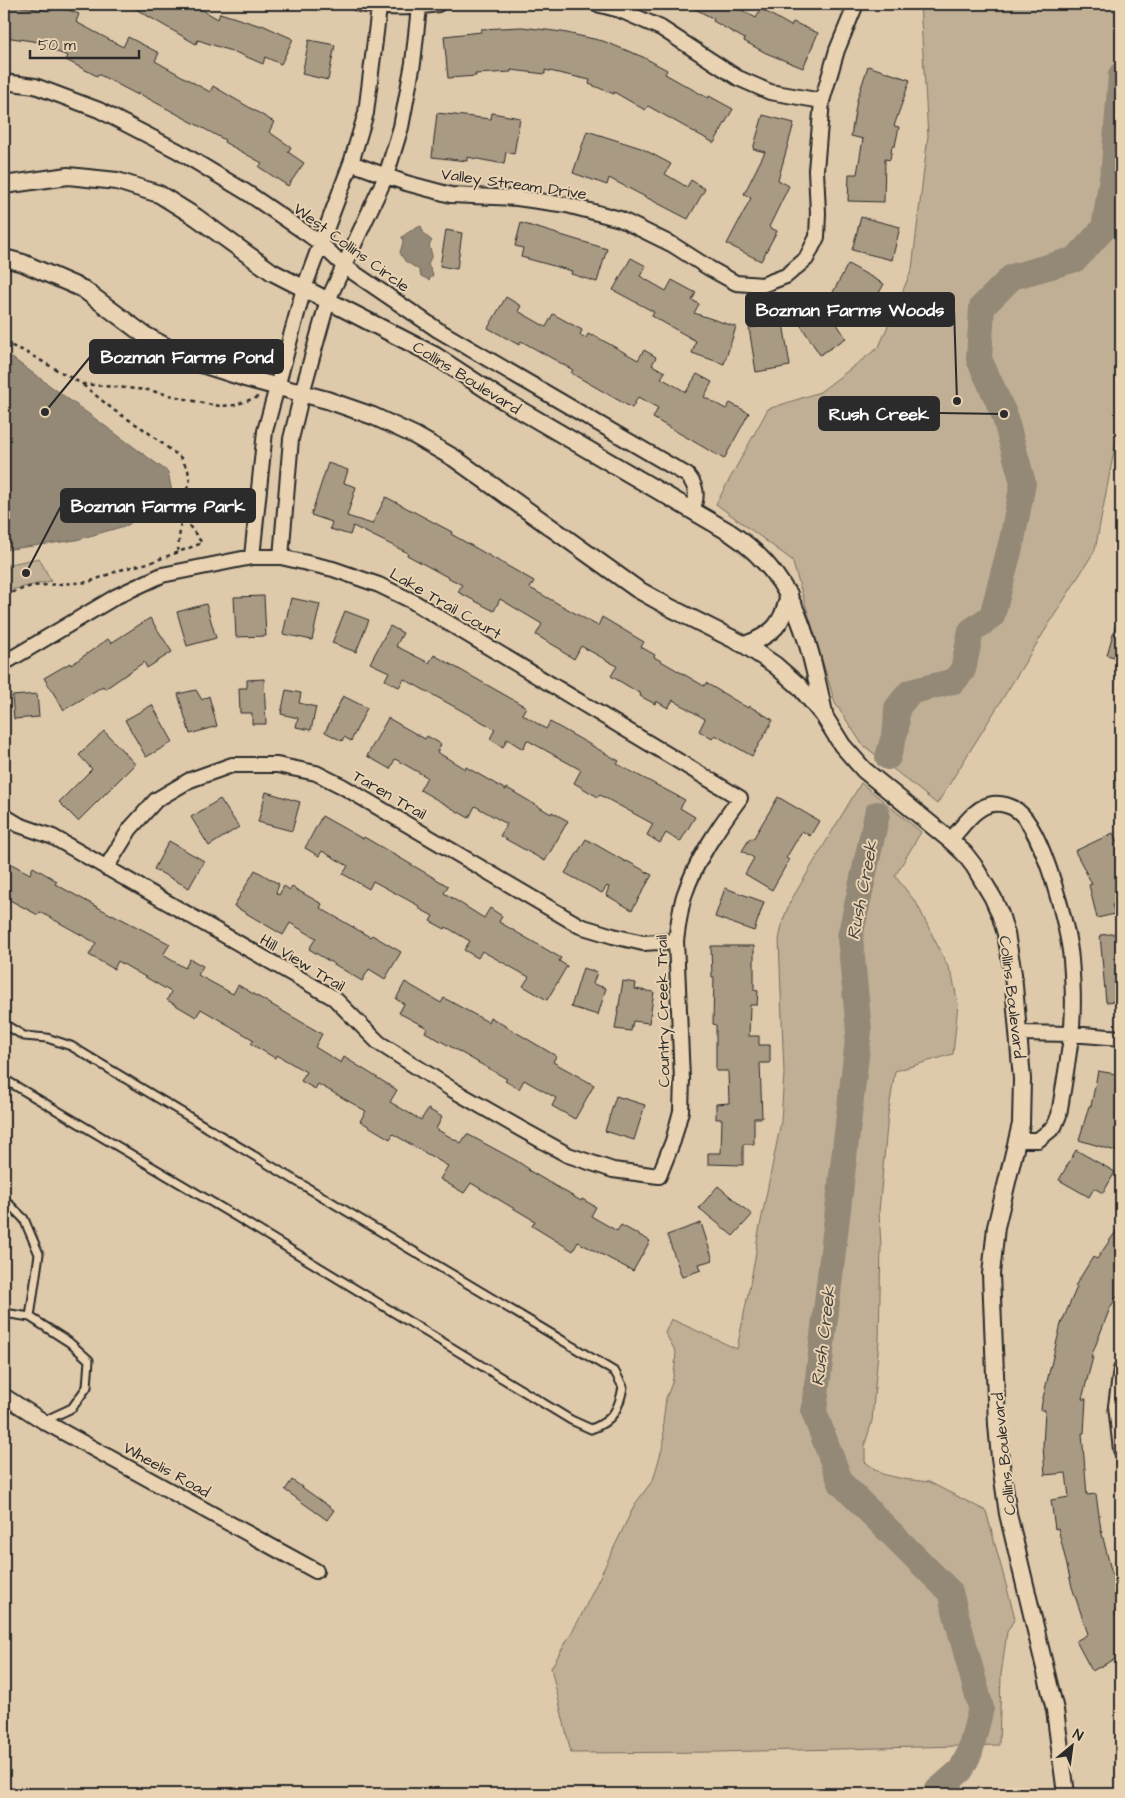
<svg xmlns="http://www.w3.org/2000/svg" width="1125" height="1798" viewBox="0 0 1125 1798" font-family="'Architects Daughter',sans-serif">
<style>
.green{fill:#c0af95;stroke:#766d60}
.water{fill:#948977;stroke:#6a6359}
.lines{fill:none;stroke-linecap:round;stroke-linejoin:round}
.river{stroke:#948977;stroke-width:26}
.building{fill:#a99a84;stroke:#2b2b2b}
.service-casing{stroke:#2b2b2b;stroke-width:11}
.minor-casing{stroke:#2b2b2b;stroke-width:18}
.tertiary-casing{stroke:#2b2b2b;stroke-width:20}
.path{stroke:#2b2b2b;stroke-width:2.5;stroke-dasharray:4 4;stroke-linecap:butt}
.service{stroke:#e9d3b2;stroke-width:7}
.minor{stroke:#e9d3b2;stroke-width:14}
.tertiary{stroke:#e9d3b2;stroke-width:16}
.labels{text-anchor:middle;stroke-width:4;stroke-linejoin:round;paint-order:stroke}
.street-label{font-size:16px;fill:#2b2b2b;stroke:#e9d3b2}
.water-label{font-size:18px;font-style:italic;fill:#45423e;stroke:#e9d3b2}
.leader{fill:none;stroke:#2b2b2b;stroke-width:2}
.callout-dot{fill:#2b2b2b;stroke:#e9d3b2;stroke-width:2}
.callout{fill:#2b2b2b;stroke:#2b2b2b;stroke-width:2}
.callout-label{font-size:18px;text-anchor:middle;font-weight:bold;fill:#fff}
</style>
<rect width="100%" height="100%" fill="#dec9aa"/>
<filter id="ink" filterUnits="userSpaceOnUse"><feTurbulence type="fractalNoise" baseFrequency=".02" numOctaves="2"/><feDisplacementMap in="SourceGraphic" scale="10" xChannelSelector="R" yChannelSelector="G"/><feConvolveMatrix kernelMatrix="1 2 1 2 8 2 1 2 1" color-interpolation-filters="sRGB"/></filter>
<g filter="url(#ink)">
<path class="green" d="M920 4H1121V415L1095 550 937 804 862 744 835 703 792 560 716 504 768 409 820 392 879 347 912 269 928 136Z
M39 558 51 581 6 591V565Z
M861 783 921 832 895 876 917 904 952 975 958 1004 953 1054 895 1071 888 1115 879 1211 881 1247 879 1340 872 1421 865 1444V1462L882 1474 903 1479 929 1482 986 1511 1015 1618 1007 1632 1001 1675 999 1745 717 1752 571 1753 551 1668 580 1618 635 1504 653 1480 664 1442 663 1422 666 1398 672 1383 675 1366 676 1352 665 1333 671 1319 737 1349 755 1259 757 1241 781 1122 784 1073 779 940 783 920 790 902Z"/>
<path class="water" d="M421 226 424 234 432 241 429 245 432 255 428 264 433 275 429 280 421 276 419 270 405 261 400 253 403 242 402 237C405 234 417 227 421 226Z
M4 352 168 472 176 512 147 510 128 525 76 540 4 550Z"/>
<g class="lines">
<path class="river" d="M888 757 896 729 897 708 910 692 954 681 963 670 971 631 992 616 1012 540 1023 483 1004 414 979 359 982 307 1012 277 1076 259 1104 228 1114 165 1121 75
M877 814 850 937 859 1031 814 1412 841 1483 950 1592 981 1708 970 1752 961 1770 936 1792V1794"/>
</g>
<path class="building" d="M53 4 79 14 76 22 123 47 128 37 159 53 155 61 210 92 213 86 274 122 269 132 291 147 288 152 304 163 288 186 259 167 262 163 224 142 225 140 138 93V95L98 74 97 76 66 60 68 56 38 45 39 42 5 37 9 5 51 11Z
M127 4H192L218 19 220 13 261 26 262 25 293 39 281 64 265 57 263 64 240 54 198 40 196 44Z
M686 4H731L756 18 761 9 791 26 793 22 818 33 803 68 766 53 744 41 745 39 713 21 714 19Z
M522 27 562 32 603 41 643 57 667 70 665 74 708 98 709 96 733 109 714 143 648 106 645 110 614 92V94L589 84 590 80 545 70V74L511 70V72L475 74 476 76 448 78 444 36 481 32V29Z
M309 40 335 45 328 80 302 74Z
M868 66 910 80 894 126 899 127 895 146H892L890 160 885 159 884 202 848 201 849 174H857L863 139 851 136 857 100Z
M437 113 491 119 492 113 520 118 514 154 506 152 504 164 467 157V161L432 157Z
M763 115 794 123 778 180 789 186 769 227 777 231 761 261 727 244 751 198 744 194 765 152 753 149Z
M587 131 641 148 671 164 665 174 687 187 691 180 705 189 688 219 609 178 607 185 573 173Z
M861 217 900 227 892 260 852 250Z
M521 223 607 249 597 282 571 274 572 271 521 257 523 248 515 246Z
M446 230 462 233 457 269 440 266Z
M631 258 646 266 640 276 666 291 672 280 696 293 692 300 699 304 694 313 736 327 724 364 692 353 696 341 652 316 654 312 613 290Z
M848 264 884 284 866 316 831 296Z
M506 297 521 306 518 311 546 327 553 314 582 330 580 335 586 338 588 334 592 336 593 335 638 360 644 350 656 357 652 365 665 372 661 378 686 392 697 374 712 382 704 397 726 409 730 403 749 413 724 459 653 418 658 408 638 397 632 408 571 373 573 370 521 341 519 345 488 328Z
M822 301 846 338 820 355 796 318Z
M783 323 790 366 756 372 749 328Z
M328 463 348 470 344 483 356 487 347 516 372 524 386 497 452 532 451 534 534 581 530 588 598 626 602 617 644 642 641 647 655 655 654 657 704 686 706 683 748 708 749 706 773 720 752 756 715 735 712 739 699 731 705 719 673 700 668 708 656 701 655 704 640 696 641 694 611 676 617 666 581 646 574 659 561 651 562 650 536 635 542 624 500 599 494 611 458 592 462 585 407 555 408 553 353 526 350 535 330 529 332 522 311 515Z
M264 596 266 636 236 637 234 597Z
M291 598 320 604 312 640 283 634Z
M206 604 216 638 187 646 177 612Z
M345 611 369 620 356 652 332 643Z
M1118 616 1121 617V659L1107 655Z
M150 618 172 652 147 668 144 662 105 689 103 686 64 710 44 678 70 663 71 665 108 639 111 643Z
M390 626 403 633 396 646 429 663 434 655 526 707 522 714 546 729 550 722 619 761 617 764 685 800 680 808 695 817 680 842 666 833 660 843 647 835 653 824 600 795 598 797 574 783 581 770 527 740 523 749 507 739 503 747 490 739 495 729 404 679 399 687 385 680 389 672 370 663Z
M264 679 266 724H252V713H240L239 688H247V680Z
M196 690 202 700 209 696 217 726 190 734 178 694Z
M286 690 301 693 299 703 316 707 311 730 296 727 298 718 281 714Z
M37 694 39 717 14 719 12 696Z
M343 696 367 708 351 741 344 737 342 741 325 732Z
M152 705 173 742 146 757 125 720Z
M388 718 425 739 427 736 441 744 437 752 465 769 466 767 506 790 507 788 551 814 552 812 568 821 545 861 500 836 507 824 475 806 469 818 420 790 427 777 395 759 390 769 367 756Z
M104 731 135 764 78 821 59 802 92 769 79 755Z
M266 792 300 802 292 831 258 822Z
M778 797 819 821 810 836 802 831 786 858 789 860 772 890 745 874 754 858 742 851 750 838 753 839Z
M220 799 239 827 209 846 191 817Z
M322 816 363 839 364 837 448 886 444 893 484 918 490 908 502 916 499 922 561 958 559 961 567 966 547 1000 523 986 529 977 482 951 478 958 464 950 470 941 446 927 445 929 430 921 433 916 418 908 419 906 373 881 369 889 343 874 348 866 322 851 319 856 305 848Z
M1113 833 1121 849V903L1112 905 1115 914 1097 918 1089 885 1092 884 1075 851Z
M586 839 626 862 627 861 652 875 632 910 606 895 609 887 607 886 602 893 565 873Z
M169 841 204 861 189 888 154 869Z
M4 860 30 874 33 867 57 881 55 884 112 915V914L170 944 163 955 185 968 190 959 203 966 198 975 233 994 238 985 322 1034 315 1047 341 1063 344 1057 397 1090 390 1102 421 1120 428 1109 442 1117 436 1129 461 1143 467 1134 517 1161 529 1169 528 1170 581 1201 582 1199 596 1207 591 1216 617 1231 621 1225 650 1241 633 1271 578 1242 573 1251 532 1226 535 1221 471 1183 464 1193 440 1179 448 1166 393 1134 390 1139 360 1121 366 1111 318 1084 315 1089 301 1081 306 1072 277 1055 275 1058 251 1044 254 1040 201 1009 196 1017 167 1000 171 992 118 961 114 969 89 955 96 943 40 912 38 915 4 897Z
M255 870 279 884 276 893 279 895 284 886 290 890 292 887 322 904 320 908 370 937 372 935 401 952 385 979 369 969 362 981 309 949 316 938 290 923 283 935 234 906Z
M725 888 764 902 754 931 715 917Z
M1121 933V1001L1106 1002 1100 935Z
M711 946H754V990L758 991 757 1005H750L749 1036H759V1045H770V1063H760L762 1118H754V1144H743V1165L708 1164V1153H721L722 1119H716V1104L729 1103 728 1071H716V1025L713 1024 714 977H712Z
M583 968 597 972 593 984 606 988 598 1015 571 1007Z
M623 981 636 983 635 989 654 992 649 1023 633 1021 631 1031 615 1029Z
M405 982 441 1003 444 998 488 1022 490 1017 556 1056 553 1062 594 1085 575 1119 552 1106 556 1098 524 1080 519 1089 505 1081 507 1079 425 1032 427 1028 399 1013 404 1004 396 999Z
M1098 1071 1121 1075V1146L1119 1152 1079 1140 1089 1106H1091Z
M616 1096 645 1105 634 1140 605 1131Z
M1076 1150 1115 1172 1103 1193 1094 1188 1089 1197 1059 1180Z
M718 1186 752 1215 733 1236 699 1208Z
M701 1223 713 1260 699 1264 701 1270 682 1277 667 1235Z
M1121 1224V1290L1110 1308 1091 1357H1093L1082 1399H1086L1084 1433H1082L1087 1495 1096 1494 1101 1530 1112 1574 1121 1602V1609L1114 1611 1121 1625V1656L1092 1671 1076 1641 1088 1634 1072 1587 1058 1528 1055 1529 1051 1500 1069 1497 1066 1473 1045 1475 1043 1446 1045 1410H1041L1042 1402 1061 1324 1077 1287 1075 1286 1093 1257 1097 1259Z
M292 1480 334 1510 327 1520 285 1490Z"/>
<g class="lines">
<defs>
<path id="service" d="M4 1024 24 1036 47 1038 71 1046 615 1372 623 1387C619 1409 613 1421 591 1429L571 1420 230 1213 4 1079
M4 1199 24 1219 39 1254 30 1317
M4 1313 30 1317 69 1342 89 1360 87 1387 72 1408 44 1421"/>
<path id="minor" d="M359 4C385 9 411 8 438 4
M597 4 620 10 661 28 738 78 770 92 822 101
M4 82 35 86 99 110 178 151 246 192 309 235 320 243 344 266 438 330 687 475C697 486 698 496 692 510
M351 163 406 183 451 195 517 198 567 205 620 219 673 245 709 268 736 283 762 285 786 276 806 259 817 237 818 213 816 170 822 101 837 50 856 4
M252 557 265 431 304 288 351 163 366 113 379 8
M281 557 291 439 302 393 328 300 386 176 401 127 413 63 419 7
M4 663 117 596 162 575 252 557H281L333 569 379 585 412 601 740 798C718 828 696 860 684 896 680 910 678 926 676 941L682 1079 681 1111 673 1141 659 1176 613 1170 568 1155 521 1129 453 1090 379 1043 334 998 53 837 19 825 4 816
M950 840C962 828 975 806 993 804 1002 803 1012 806 1018 811 1043 830 1069 929 1071 960 1073 984 1074 1012 1071 1036 1068 1063 1063 1089 1059 1115L1054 1127 1038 1140H1018
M106 868 130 829 156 800 190 780 232 765H277L316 773 342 786 580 926 613 936 643 943 676 941
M1019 1033 1071 1034 1121 1038
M1121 1369 1116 1406 1121 1450
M4 1396 43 1421 316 1571"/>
<path id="tertiary" d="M4 185 68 176 117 181 159 194 196 217 272 272 434 355 503 400 729 532C797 576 808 639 824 713
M4 258 23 263 83 289 143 334 192 361 245 378 327 400 373 416 414 435 454 458 637 589 671 608 745 645 775 665 799 686 824 716 842 745 864 770 950 840 964 853 974 866 993 898 1000 914 1006 934 1013 974 1022 1079 1021 1124 996 1227 991 1274 997 1424 1000 1458 1008 1514 1055 1710 1066 1794
M745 645C774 634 783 624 789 594"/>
</defs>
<use href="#service" class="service-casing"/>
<use href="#minor" class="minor-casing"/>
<use href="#tertiary" class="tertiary-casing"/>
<path class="path" d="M4 343 22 350 82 384 148 390 207 404 220 406 235 405 258 397
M83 385 115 411 145 430 181 458 188 470 190 482 183 497 178 551
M4 595 32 586 89 582 120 570 152 562 202 543 182 516"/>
<use href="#service" class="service"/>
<use href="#minor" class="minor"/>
<use href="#tertiary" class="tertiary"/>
</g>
</g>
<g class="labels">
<g class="street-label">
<text transform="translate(514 183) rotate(8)" y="6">Valley Stream Drive</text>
<text transform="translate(352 247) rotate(36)" y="6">West Collins Circle</text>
<text transform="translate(467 377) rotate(32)" y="6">Collins Boulevard</text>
<text transform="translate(446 603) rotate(30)" y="6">Lake Trail Court</text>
<text transform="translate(390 794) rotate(30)" y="6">Taren Trail</text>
<text transform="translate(303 962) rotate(31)" y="6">Hill View Trail</text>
<text transform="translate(1013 997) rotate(83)" y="6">Collins Boulevard</text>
<text transform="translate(662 1011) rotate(-91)" y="6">Country Creek Trail</text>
<text transform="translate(1003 1454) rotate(-96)" y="6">Collins Boulevard</text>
<text transform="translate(167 1469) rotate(29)" y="6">Wheelis Road</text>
</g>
<g class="water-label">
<text transform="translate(862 890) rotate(-79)" y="6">Rush Creek</text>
<text transform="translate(823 1336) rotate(-83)" y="6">Rush Creek</text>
</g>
</g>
<path class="leader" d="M957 401L954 309M45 412L90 357M1004 414L939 413M26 573L61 506"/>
<g class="callout-dot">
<circle cx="957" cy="401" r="5"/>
<circle cx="45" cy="412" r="5"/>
<circle cx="1004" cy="414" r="5"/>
<circle cx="26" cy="573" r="5"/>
</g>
<g class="callout">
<rect x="746" y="293" width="208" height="33" rx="5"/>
<rect x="90" y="340" width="193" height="33" rx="5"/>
<rect x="819" y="397" width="120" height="33" rx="5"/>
<rect x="61" y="489" width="194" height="33" rx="5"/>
</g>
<g class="callout-label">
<text x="850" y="316">Bozman Farms Woods</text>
<text x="187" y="363">Bozman Farms Pond</text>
<text x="879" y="420">Rush Creek</text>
<text x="158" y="512">Bozman Farms Park</text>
</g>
<rect width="1125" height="1798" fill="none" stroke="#e9d3b2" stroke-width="20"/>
<rect x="10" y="10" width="1105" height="1778" fill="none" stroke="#2b2b2b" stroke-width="2" filter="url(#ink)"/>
<g transform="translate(1072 1746) rotate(29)" stroke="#e9d3b2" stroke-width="4" paint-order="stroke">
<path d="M0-4L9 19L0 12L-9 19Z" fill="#2b2b2b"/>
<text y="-8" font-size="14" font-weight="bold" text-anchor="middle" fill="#2b2b2b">N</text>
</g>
<path d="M30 50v8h109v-8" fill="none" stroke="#2b2b2b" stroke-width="2.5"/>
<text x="38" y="50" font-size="15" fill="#2b2b2b" stroke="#e9d3b2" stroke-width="4" paint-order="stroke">50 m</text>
</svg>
